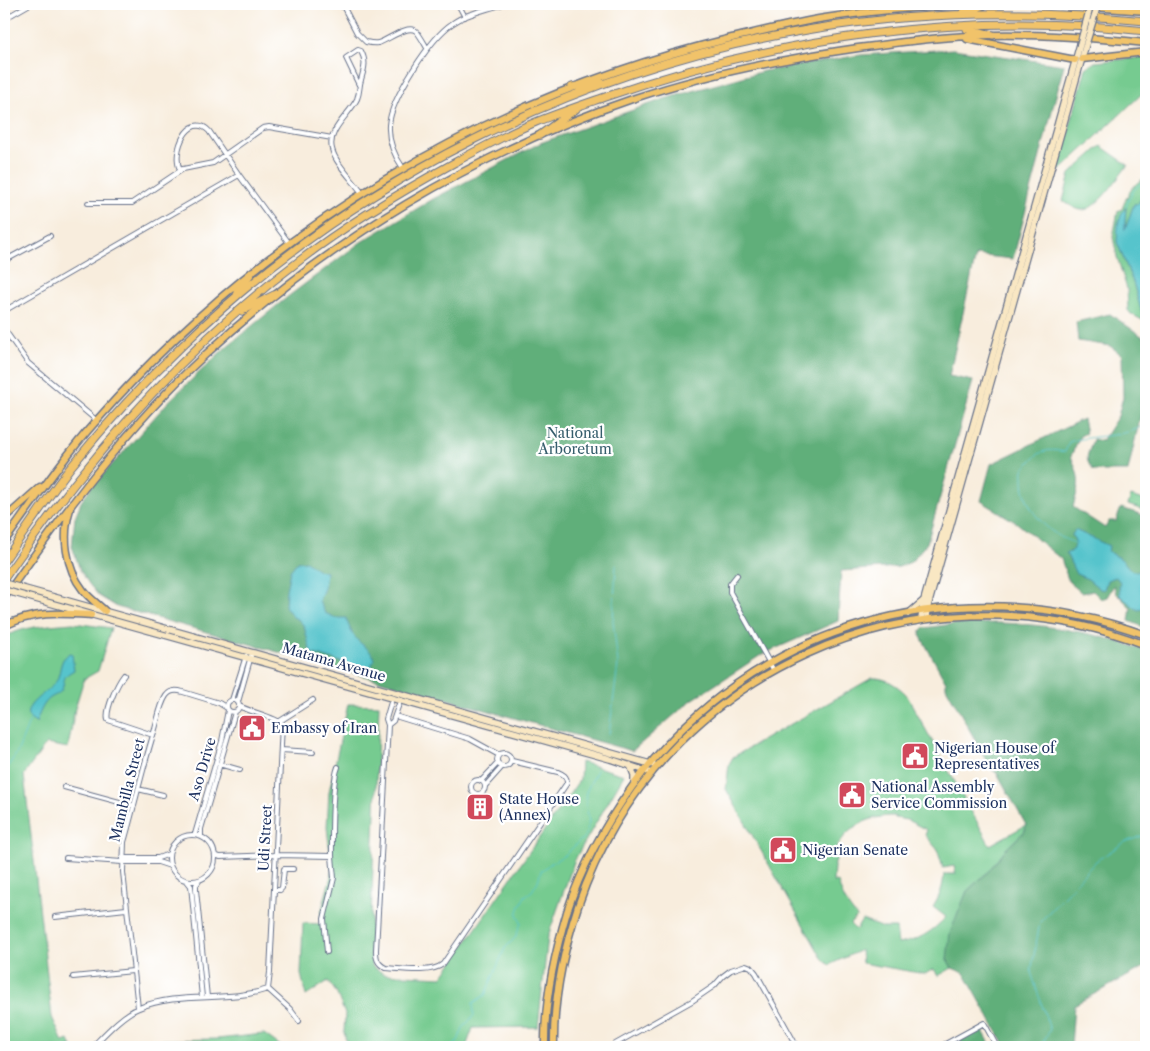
<svg xmlns="http://www.w3.org/2000/svg" width="1150" height="1051" viewBox="0 0 1150 1051" font-family="'Libre Caslon Text',serif">
<style>
.green{fill:#76cb90;stroke:#487d77;fill-rule:evenodd}
.forest{fill:#60af7a;stroke:#3e6f6c}
.water{fill:#57c4cc;stroke:#397a95}
.lines{fill:none;stroke-linecap:round;stroke-linejoin:round}
.stream{stroke:#57c4cc;stroke-width:1}
.minor-casing{stroke:#68728a;stroke-width:6}
.secondary-casing{stroke:#68728a;stroke-width:8}
.primary-casing{stroke:#68728a;stroke-width:9}
.trunk-casing{stroke:#68728a;stroke-width:9}
.motorway-casing{stroke:#68728a;stroke-width:9}
.minor{stroke:#fff;stroke-width:4}
.secondary{stroke:#f9e7c3;stroke-width:5.5}
.primary{stroke:#f1c36a;stroke-width:6}
.trunk{stroke:#f1c36a;stroke-width:6}
.motorway{stroke:#f1c36a;stroke-width:7}
.secondary-bridge-casing{stroke:#68728a;stroke-width:8;stroke-linecap:butt}
.secondary-bridge{stroke:#f9e7c3;stroke-width:5.5}
.labels{text-anchor:middle;stroke-width:4.5;stroke-linejoin:round;paint-order:stroke}
.park-label{font-size:14px;fill:#365e6d;stroke:#fff}
.street-label{font-size:14px;fill:#1b2f5e;stroke:#fff}
.poi-label{font-size:14px;fill:#1b2f5e;stroke:#fff;text-anchor:start}
</style>
<rect width="100%" height="100%" fill="#fff"/>
<filter id="ink" filterUnits="userSpaceOnUse"><feTurbulence type="fractalNoise" baseFrequency=".02" numOctaves="2"/><feDisplacementMap in="SourceGraphic" scale="10" xChannelSelector="R" yChannelSelector="G"/><feConvolveMatrix kernelMatrix="1 2 1 2 8 2 1 2 1" color-interpolation-filters="sRGB"/></filter>
<filter id="wash" filterUnits="userSpaceOnUse"><feTurbulence type="fractalNoise" baseFrequency=".0096" numOctaves="4" result="noise"/><feDisplacementMap in="SourceGraphic" scale="20" xChannelSelector="R" yChannelSelector="G"/><feGaussianBlur stdDeviation="1.12" result="paint"/><feColorMatrix in="noise" values="0 0 0 0 0 0 0 0 0 0 0 0 0 0 0 0 0 1.4 0 .05"/><feComposite in="paint" operator="in"/></filter>
<g filter="url(#wash)">
<rect width="100%" height="100%" fill="#f8eddd"/>
<path class="green" d="M1146 57V90L1061 170 1058 169 1086 68 1095 62Z
M1101 146 1128 165C1119 176 1096 212 1081 210 1075 209 1068 204 1063 201L1070 174Z
M1146 178V190L1138 204H1134L1125 233V221L1117 242 1133 282 1142 313 1146 316V322L1131 314 1128 310 1127 289 1117 257 1113 237 1118 211 1122 209C1126 197 1133 182 1146 178Z
M1131 496 1146 501V511L1128 505Z
M73 623 111 628 98 671 84 679 75 708 68 748 46 744 24 775 52 1017 63 1042 69 1040 72 1047H4V637C24 626 50 625 73 623Z
M872 678C885 677 897 685 906 694L990 845 1026 825 1025 831 1005 850 988 872 967 891 947 959 952 968 938 976 934 969 925 974 862 963 861 950 829 965 822 958 726 789 729 764 733 757ZM889 816H895V818L907 820 927 830 925 835 937 849 943 868 954 866 956 874H944C943 887 940 896 933 907L946 917C932 932 918 941 898 944L896 928H883L862 920 856 930 850 924 857 917C847 906 842 896 838 882H833L834 866 839 850 836 848C849 827 865 818 889 816Z
M348 704 379 705 370 947 372 966 384 974 442 977 580 779 581 762 624 775 575 859 548 936 538 1027 473 1028 466 1047H329L347 1046 344 1032 345 1014 336 992 328 981 306 996 301 974 303 923 321 924V913L332 872 327 827 329 792Z
M264 1034 282 1047H150L162 1040 217 1039Z"/>
<path class="forest" d="M953 49 1064 65 1013 259 976 255 949 376 973 381 927 543 911 562 899 567 841 571 838 621 761 655 692 700 632 751 117 607 99 596 89 584 80 570 72 546 75 517 81 502 91 487 120 456 168 402 226 347 290 295 361 242 433 199 540 143 664 99 764 71 861 55Z
M1110 314 1146 339V405L1142 409 1128 471H1094C1082 457 1089 455 1093 439L1102 441 1118 416 1123 397 1122 355 1110 346 1078 341 1076 322Z
M1083 419 1086 433 1080 436 1071 456C1081 480 1080 482 1073 507L1105 528 1109 521H1116L1121 508 1146 516V628L1129 621 1131 608 1116 593 1114 585 1107 597 1101 599 1093 591 1082 593 1069 582 1061 559 1017 523 981 501 991 464Z
M997 623C1047 624 1099 633 1146 651V966L1074 1005 1071 1047H1006L967 978 964 973 952 968 947 959 950 933 967 891 988 872 1005 850 1025 831 1026 825 997 773 991 769 946 687V682L920 635 921 631 924 628 954 624Z
M982 1029 992 1047H963L959 1041Z"/>
<path class="water" d="M1146 190V316L1142 313 1133 282 1117 242 1118 224 1122 213 1126 207 1125 221V230L1134 204H1138Z
M1075 530 1109 546 1108 551 1121 559 1132 571H1146V603L1143 609 1138 610 1120 596 1119 585 1120 582 1116 577 1107 580 1104 590 1100 589 1088 579 1076 574 1066 553 1071 552 1076 543 1072 535Z
M306 561 318 570 326 572 324 588 319 601 325 613 336 618H346C349 627 352 634 358 641 365 647 371 650 375 659L372 664 371 671 311 653 304 626 299 620 293 617 285 606 286 590 290 571 297 562Z
M69 653 72 654 74 670C61 677 66 679 62 689 59 695 54 695 49 699 42 705 39 715 36 723 12 711 47 693 54 684 60 677 59 670 62 662 63 658 67 656 69 653Z"/>
<g class="lines">
<path class="stream" d="M1126 207C1130 195 1134 186 1146 181
M1076 543C1048 536 1022 507 1023 478 1023 475 1022 473 1023 470 1024 467 1029 464 1031 461 1041 449 1050 449 1065 452L1069 442C1094 434 1123 439 1146 424
M609 734 618 664 613 621 616 565
M4 772 17 753 30 720
M452 1047 458 1041 463 1028 474 1015 473 1003 485 995 505 948 515 938 521 923 517 914 520 906 525 896 532 891 538 881 541 871 551 863 565 855 586 835 589 821 586 806V792L597 770
M1040 1047 1050 1030 1031 972 1040 922 1096 861 1125 842 1145 835 1146 811"/>
</g>
</g>
<g filter="url(#ink)">
<g class="lines">
<defs>
<path id="minor" d="M342 4 357 33 366 42C370 43 374 44 378 43 387 41 407 24 416 31 420 35 424 43 427 48
M458 4 465 17
M616 4 629 5 642 4
M4 19 30 4
M359 85 346 58 358 50 361 51C367 62 364 69 361 80 359 86 360 92 357 99 350 114 327 130 332 149 335 163 353 180 362 193
M403 168C394 155 388 142 389 125 391 99 430 38 453 23 467 13 486 10 503 4
M180 170C171 152 189 111 209 131L239 175
M88 203H132L183 169 213 163 263 128 269 127 332 138
M4 261 50 236
M4 311 239 175 289 243
M4 329 28 363 96 420
M737 575 730 584V592L774 671
M124 675C117 684 105 710 108 720L153 735
M227 706a6 6 0 1 1 12 0a6 6 0 1 1-12 0Z
M232 700 246 656
M238 702 251 656
M391 702 386 719 388 725 376 950C376 958 377 964 386 968 401 969 431 974 443 964L567 783C567 776 563 774 558 772L512 761
M239 706C250 712 276 717 282 724L270 972 268 989
M395 716 470 739 499 755
M280 721 313 700
M388 725 393 721 399 704
M281 750 313 752
M497 760a7 7 0 1 1 14 0a7 7 0 1 1-14 0Z
M219 764 240 770
M471 787a7 7 0 1 1 14 0a7 7 0 1 1-14 0Z
M481 781 498 763
M485 786 502 767
M64 787 134 806
M138 789 163 795
M195 834 222 741 228 710
M169 858a23 23 0 1 1 46 0a23 23 0 1 1-46 0Z
M201 836V829L235 712
M215 855 220 857 276 855 332 856C332 835 331 784 338 767
M66 858 122 862H158L170 866
M122 858H158L169 854
M187 881 191 886 202 997
M199 881 196 885V890L207 997
M274 890H280L282 888 284 869H293
M55 917 126 909
M327 952 324 919 334 878 332 856
M73 977 133 971
M138 1008 123 872 124 842C135 804 143 766 155 729 158 719 160 705 166 696 170 690 177 690 183 692L219 703 227 708
M92 1047C104 1035 123 1014 139 1008 179 991 227 1003 268 989L290 1009 299 1021
M610 1047 692 1001 714 986 723 976 731 970 746 965 751 967 756 973 797 1047
M940 1047 984 1023 997 1047"/>
<path id="secondary" d="M18 587 654 765
M14 593 610 759 652 773
M908 614 923 601
M927 618 928 606 1086 44
M921 619 924 600 1080 44
M630 765 634 775V784"/>
<path id="primary" d="M545 1047C544 1001 554 956 567 912 582 866 604 826 632 787 751 623 958 566 1146 635
M554 1047C553 999 563 952 578 906 658 671 917 557 1146 645"/>
<path id="trunk" d="M1051 4 1146 11
M967 39 1075 60
M1082 59 1146 52
M70 509C62 535 65 567 83 590 89 598 98 604 105 611
M4 519 40 487
M4 542C34 501 63 458 97 420 265 229 485 97 732 38 762 31 794 23 825 18 883 9 942 5 1002 4
M4 598C64 512 127 427 205 355 328 241 475 152 635 98 707 74 782 59 858 48 902 42 947 36 992 35 1043 34 1095 38 1146 43
M4 626C34 611 59 613 91 615"/>
<path id="motorway" d="M964 12 987 4
M967 29 993 35
M572 87 600 82
M540 135 576 109
M237 292 252 272
M242 311 274 295
M4 561C26 530 47 498 70 468 105 425 143 383 183 345 353 180 579 67 813 29 923 11 1036 10 1146 21
M4 579C86 460 183 348 299 261 347 224 399 193 452 164 479 149 507 134 536 122 558 113 582 105 605 97 778 37 964 10 1146 31"/>
</defs>
<use href="#minor" class="minor-casing"/>
<use href="#secondary" class="secondary-casing"/>
<use href="#primary" class="primary-casing"/>
<use href="#trunk" class="trunk-casing"/>
<use href="#motorway" class="motorway-casing"/>
<use href="#minor" class="minor"/>
<use href="#secondary" class="secondary"/>
<use href="#primary" class="primary"/>
<use href="#trunk" class="trunk"/>
<use href="#motorway" class="motorway"/>
<defs>
<path id="secondary-bridge" d="M1080 44 1091 4
M1086 44 1098 4
M4 583 18 587
M4 590 14 593"/>
</defs>
<use href="#secondary-bridge" class="secondary-bridge-casing"/>
<use href="#secondary-bridge" class="secondary-bridge"/>
</g>
</g>
<defs>
<symbol id="civic-square" viewBox="-11 -11 22 22"><rect x="-9" y="-9" width="18" height="18" rx="4" fill="#d1495b" stroke="#fff"/><path d="M-.6-6.5H3V-4.5H.6V-3L4-1V1h2V6H-6V1h2V-1L-.6-3ZM-1.2 2.5V6h2.4V2.5Z" fill="#fff"/></symbol>
<symbol id="building-square" viewBox="-11 -11 22 22"><rect x="-9" y="-9" width="18" height="18" rx="4" fill="#d1495b" stroke="#fff"/><path d="M-4-6H4V6H1V3H-1V6H-4ZM-2.5-4.3h1.7v1.8h-1.7ZM.8-4.3h1.7v1.8H.8ZM-2.5-1h1.7V.8h-1.7ZM.8-1h1.7V.8H.8Z" fill="#fff"/></symbol>
</defs>
<g fill-rule="evenodd">
<use href="#civic-square" x="236" y="712" width="32" height="32"/>
<use href="#civic-square" x="899" y="740" width="32" height="32"/>
<use href="#civic-square" x="836" y="779" width="32" height="32"/>
<use href="#building-square" x="464" y="791" width="32" height="32"/>
<use href="#civic-square" x="767" y="834" width="32" height="32"/>
</g>
<g class="labels">
<g class="park-label">
<text x="575" y="438">National<tspan x="575" dy="16">Arboretum</tspan></text>
</g>
<g class="street-label">
<text transform="translate(334 662) rotate(16)" y="5">Matama Avenue</text>
<text transform="translate(202 769) rotate(-74)" y="5">Aso Drive</text>
<text transform="translate(127 790) rotate(-76)" y="5">Mambilla Street</text>
<text transform="translate(265 838) rotate(-87)" y="5">Udi Street</text>
</g>
<g class="poi-label">
<text x="271" y="733">Embassy of Iran</text>
<text x="934" y="753">Nigerian House of<tspan x="934" dy="16">Representatives</tspan></text>
<text x="871" y="792">National Assembly<tspan x="871" dy="16">Service Commission</tspan></text>
<text x="499" y="804">State House<tspan x="499" dy="16">(Annex)</tspan></text>
<text x="802" y="855">Nigerian Senate</text>
</g>
</g>
<rect width="1150" height="1051" fill="none" stroke="#fff" stroke-width="20"/>
</svg>
